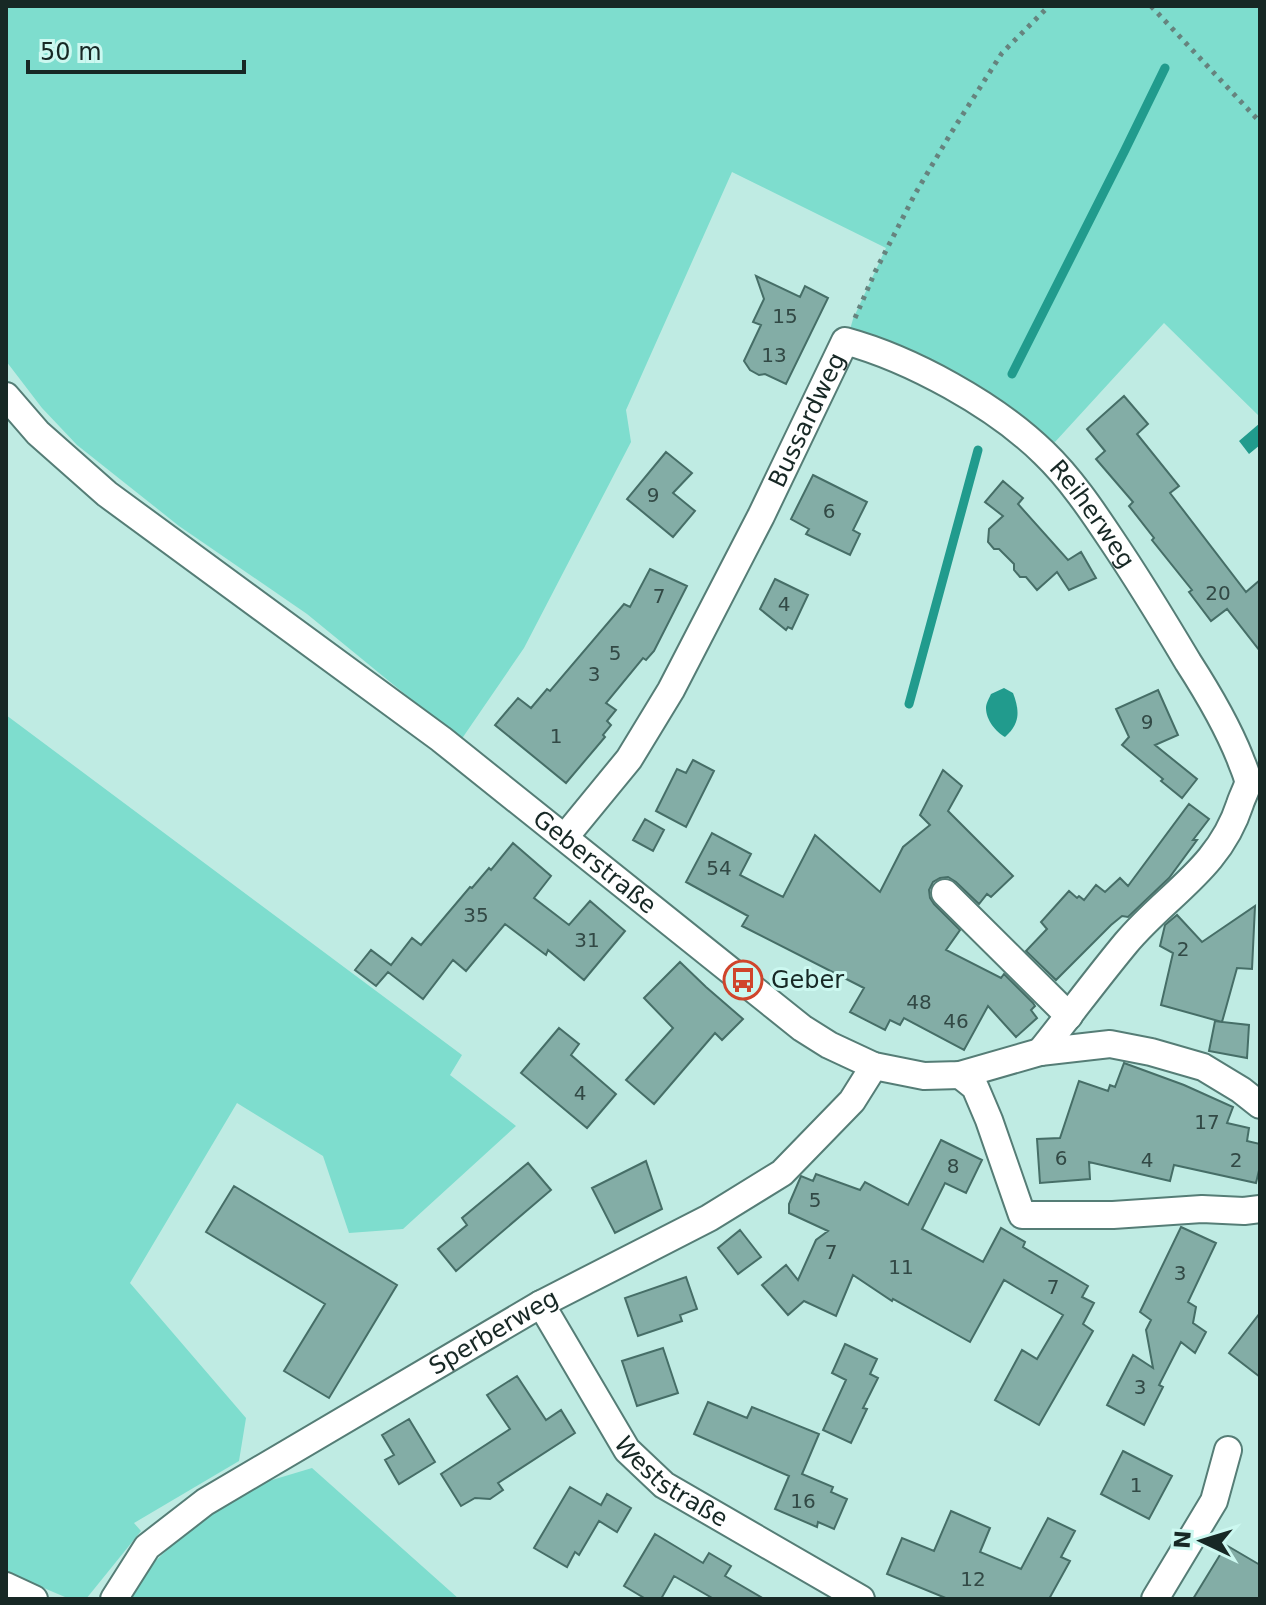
<svg xmlns="http://www.w3.org/2000/svg" width="1266" height="1605" viewBox="0 0 1266 1605" font-family="'DejaVu Sans',sans-serif">
<style>
.green{fill:#7eddce}
.water{fill:#219b8d}
.lines{fill:none;stroke-linecap:round;stroke-linejoin:round}
.stream{stroke:#219b8d;stroke-width:9}
.building{fill:#83ada6;stroke:#466e67;stroke-width:2}
.street-casing{stroke:#557d76;stroke-width:30}
.path{stroke:#66837e;stroke-width:5;stroke-dasharray:4 6;stroke-linecap:butt}
.street{stroke:#fff;stroke-width:26}
.labels{text-anchor:middle;stroke-width:6;stroke-linejoin:round;paint-order:stroke}
.number-label{font-size:20px;fill:#324945}
.street-label{font-size:24px;fill:#172825;stroke:#ccf8f0}
.poi-label{font-size:24px;fill:#172825;stroke:#ccf8f0;text-anchor:start}
</style>
<rect width="100%" height="100%" fill="#bfebe3"/>
<path class="green" d="M6 6H1260V417L1164 323 1055 442 1025 433 847 340 853 319 886 248 732 172 626 410 631 442 524 648 461 740 307 614 179 526 77 445 42 408 6 361Z
M6 715 462 1055 450 1075 516 1126 403 1229 349 1233 323 1156 237 1103 130 1283 246 1418 239 1461 134 1523 141 1531 86 1599 65 1597 6 1572Z
M312 1468 459 1599H129L138 1578 211 1507 262 1483Z"/>
<path class="water" d="M1260 423V445L1249 454 1239 441Z
M1004 688 1013 693C1020 711 1020 724 1005 737 996 732 986 720 986 708 986 703 989 699 991 694Z"/>
<g class="lines">
<path class="stream" d="M1012 374 1125 150 1165 68
M909 704 978 450"/>
</g>
<path class="building" d="M756 276 800 297 805 286 828 298 786 384 765 374 759 375 750 370 744 361 761 325 753 322 764 299Z
M1124 396 1148 424 1137 434 1179 486 1170 493 1246 592 1260 580V651L1227 609 1211 621 1189 592 1192 590 1152 540 1154 538 1129 506 1133 502 1096 459 1105 451 1087 429Z
M666 452 692 473 673 493 695 511 673 537 627 499Z
M813 475 867 502 853 530 860 534 850 555 806 534 809 529 791 519Z
M1003 481 1023 498 1018 504 1068 560 1081 552 1096 578 1069 590 1057 572 1037 590 1026 577H1020L1014 570V564L999 549H994L988 542 989 529 1003 516 985 502Z
M650 569 687 586 654 651 646 660 643 658 606 703 616 710 607 721 611 725 603 735 605 737 566 783 495 725 518 698 531 708 547 689 550 691 624 604 630 607Z
M775 579 808 595 792 629 788 627 786 630 760 609Z
M1158 690 1178 735 1155 745 1197 779 1182 798 1161 781 1163 779 1122 745 1129 737 1116 709Z
M693 760 714 771 686 827 656 811 677 769 686 773Z
M943 770 962 786 948 811 1013 876 991 897 987 894 979 904 956 882 948 877 940 878 933 882 929 890 930 898 934 904 960 930 946 950 1001 978 1004 974 1033 1003 1035 1006 1031 1010 1037 1018 1016 1037 988 1006 964 1050 904 1018 900 1025 890 1020 885 1030 850 1012 864 988 742 926 748 916 686 882 712 833 751 854 740 875 783 897 815 835 880 892 903 847 930 825 920 815Z
M1189 804 1209 819 1193 840H1197L1169 878 1128 917 1122 916 1111 925 1056 980 1026 951 1047 929 1041 922 1069 891 1077 898 1079 896 1084 900 1096 885 1105 892 1120 878 1128 886Z
M645 819 664 830 653 851 633 840Z
M513 843 551 876 534 898 569 925 590 901 625 931 584 980 548 950 546 955 505 924 466 971 453 960 423 999 388 972 376 986 355 970 371 950 391 965 412 938 421 945 470 887 472 888 489 868 491 870Z
M1255 906 1252 969 1237 968 1222 1022 1249 1025 1247 1058 1209 1051 1215 1021 1222 1022 1161 1005 1173 953 1160 946 1165 925 1177 915 1202 942Z
M680 962 706 987 743 1019 722 1040 715 1033 654 1104 626 1080 673 1028 644 998Z
M559 1028 579 1044 571 1055 616 1094 587 1128 521 1073Z
M1124 1063 1184 1085 1233 1107 1227 1123 1249 1128 1247 1141 1260 1144V1166L1256 1183 1174 1165 1170 1181 1089 1162 1090 1179 1040 1183 1037 1139 1060 1138 1079 1081 1108 1091 1110 1085 1115 1087Z
M941 1140 982 1160 966 1193 945 1183 922 1229 983 1262 1001 1228 1025 1242 1023 1247 1088 1286 1082 1297 1094 1303 1083 1324 1093 1331 1039 1425 995 1400 1022 1350 1037 1359 1063 1315 1004 1280 970 1342 893 1299 892 1301 853 1275 836 1316 804 1301 788 1315 762 1285 786 1265 798 1280 816 1240 828 1231 789 1213V1204L801 1176 813 1181 816 1174 860 1190 865 1182 908 1205Z
M646 1161 662 1209 615 1233 592 1188Z
M528 1163 551 1190 456 1271 438 1249 467 1225 462 1218Z
M234 1186 397 1285 329 1398 284 1371 325 1304 206 1232Z
M1181 1227 1216 1243 1188 1302 1196 1307 1193 1323 1206 1332 1195 1353 1181 1342 1159 1385 1163 1387 1144 1425 1107 1405 1133 1355 1153 1368 1146 1330 1151 1320 1140 1312Z
M740 1230 761 1257 738 1274 718 1248Z
M686 1277 697 1309 680 1315 682 1321 638 1336 625 1298Z
M1260 1313V1377L1229 1353Z
M845 1344 877 1359 870 1374 878 1378 863 1408 867 1409 851 1443 823 1430 846 1380 832 1373Z
M663 1348 678 1393 637 1406 622 1361Z
M517 1376 546 1420 561 1410 575 1433 498 1483 503 1490 490 1499 475 1498 461 1506 441 1474 510 1429 487 1395Z
M708 1402 747 1418 752 1407 819 1434 802 1474 833 1487 831 1492 847 1499 834 1529 818 1522 817 1527 775 1509 789 1476 694 1434Z
M409 1419 435 1462 399 1484 385 1460 394 1455 382 1435Z
M1123 1451 1172 1476 1149 1519 1101 1494Z
M570 1487 601 1505 607 1494 631 1508 617 1532 599 1521 579 1555 575 1552 567 1567 534 1548Z
M951 1511 990 1528 980 1552 1021 1569 1048 1518 1075 1531 1061 1557 1070 1561 1049 1599H948L887 1574 902 1538 934 1551Z
M655 1534 703 1563 709 1553 731 1566 725 1576 764 1599H714L674 1576 661 1599H646L624 1586Z
M1226 1545 1260 1565V1599H1193Z"/>
<g class="lines">
<defs>
<g id="street">
<path id="s1" d="M6 396 38 433 107 494 441 739 802 1028 829 1045 874 1066 924 1076 960 1075 1040 1052 1110 1044 1151 1052 1203 1067 1241 1090 1260 1105"/>
<path id="s2" d="M565 837 629 759 671 690 761 516 845 341C911 359 995 405 1044 453 1070 478 1091 509 1111 539 1138 579 1163 620 1188 662 1208 693 1226 723 1240 758 1242 764 1247 774 1248 781 1248 787 1242 797 1240 804 1219 869 1167 894 1126 943 1097 978 1069 1016 1040 1052"/>
<path d="M945 893 1069 1016"/>
<path d="M960 1075 975 1087 989 1120 1022 1215H1113L1202 1209 1244 1211 1260 1209"/>
<path id="s3" d="M541 1304 627 1450 664 1485 861 1599"/>
<path d="M6 1586 34 1599"/>
<path id="s4" d="M114 1599 147 1547 205 1502 541 1304 709 1218 782 1173 852 1101 874 1066"/>
<path d="M1155 1599 1214 1501 1228 1450"/>
</g>
</defs>
<use href="#street" class="street-casing"/>
<path class="path" d="M1151 6 1260 122
M855 318 875 272 915 194 951 133 1002 53 1049 6"/>
<use href="#street" class="street"/>
</g>
<defs>
<symbol id="bus-ring" viewBox="-11 -11 22 22"><circle r="9.5" fill="#ccf8f0" stroke="#d0452b" stroke-width="1.5"/><path d="M-5-6H5V4H4V6H2V4H-2V6H-4V4H-5ZM-3.5-4V0h7V-4ZM-3.5 1.2v1.5H-2V1.2ZM2 1.2v1.5H3.5V1.2Z" fill="#d0452b"/></symbol>
</defs>
<g fill-rule="evenodd">
<use href="#bus-ring" x="721" y="958" width="44" height="44"/>
</g>
<g class="labels">
<g class="number-label">
<text x="785" y="323">15</text>
<text x="774" y="362">13</text>
<text x="653" y="502">9</text>
<text x="829" y="518">6</text>
<text x="1218" y="600">20</text>
<text x="659" y="603">7</text>
<text x="784" y="611">4</text>
<text x="615" y="660">5</text>
<text x="594" y="681">3</text>
<text x="1147" y="729">9</text>
<text x="556" y="743">1</text>
<text x="719" y="875">54</text>
<text x="476" y="922">35</text>
<text x="587" y="947">31</text>
<text x="1183" y="956">2</text>
<text x="919" y="1009">48</text>
<text x="956" y="1028">46</text>
<text x="580" y="1100">4</text>
<text x="1207" y="1129">17</text>
<text x="1061" y="1165">6</text>
<text x="1147" y="1167">4</text>
<text x="1236" y="1167">2</text>
<text x="953" y="1173">8</text>
<text x="815" y="1207">5</text>
<text x="831" y="1259">7</text>
<text x="901" y="1274">11</text>
<text x="1180" y="1280">3</text>
<text x="1053" y="1294">7</text>
<text x="1140" y="1394">3</text>
<text x="1136" y="1492">1</text>
<text x="803" y="1508">16</text>
<text x="973" y="1586">12</text>
</g>
<g class="street-label">
<text dy="8" stroke="none"><textPath href="#s2" startOffset="484">Bussardweg</textPath></text>
<text dy="8" stroke="none"><textPath href="#s2" startOffset="880">Reiherweg</textPath></text>
<text dy="8" stroke="none"><textPath href="#s1" startOffset="752">Geberstraße</textPath></text>
<text dy="8" stroke="none"><textPath href="#s4" startOffset="470">Sperberweg</textPath></text>
<text dy="8" stroke="none"><textPath href="#s3" startOffset="224">Weststraße</textPath></text>
</g>
<g class="poi-label">
<text x="771" y="988">Geber</text>
</g>
</g>
<rect width="1266" height="1605" fill="none" stroke="#172825" stroke-width="16"/>
<g transform="translate(1202 1541) rotate(274)" stroke="#ccf8f0" stroke-width="6" paint-order="stroke">
<path d="M0-6L14 30L0 20L-14 30Z" fill="#172825"/>
<text y="-12" font-size="22" font-weight="bold" text-anchor="middle" fill="#172825">N</text>
</g>
<path d="M28 60v12h216v-12" fill="none" stroke="#172825" stroke-width="4"/>
<text x="40" y="60" font-size="24" fill="#172825" stroke="#ccf8f0" stroke-width="6" paint-order="stroke">50 m</text>
</svg>
